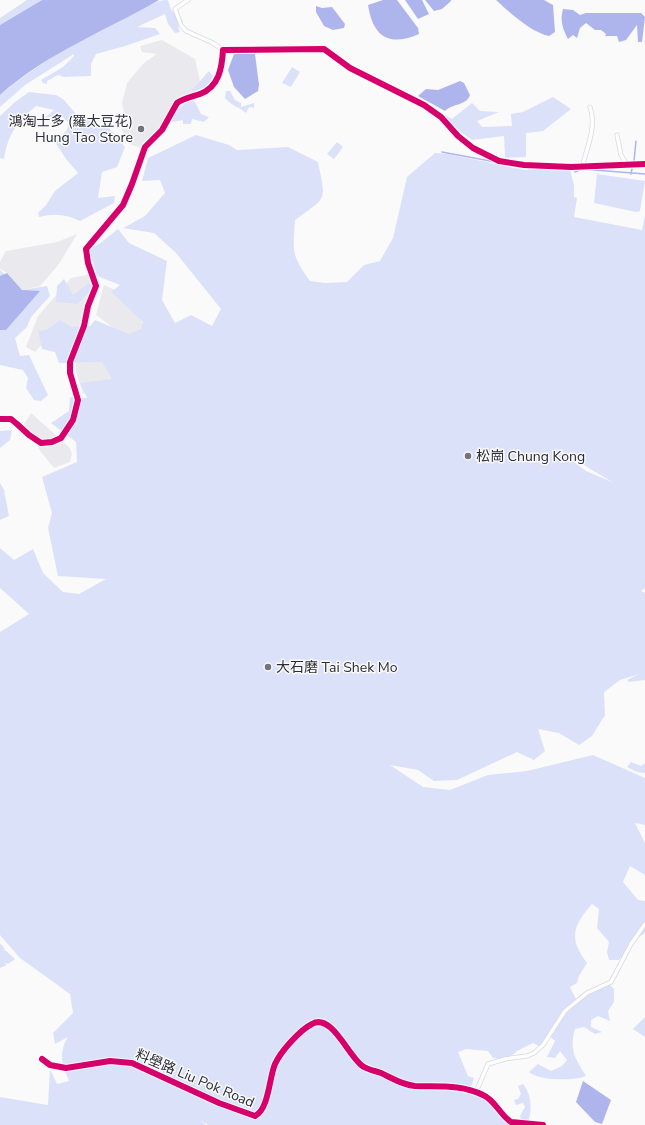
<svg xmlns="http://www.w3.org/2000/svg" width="645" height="1125" viewBox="0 0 645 1125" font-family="'Nunito Sans','Noto Sans SC',sans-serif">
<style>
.built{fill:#eaeaee}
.green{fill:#dce1fa;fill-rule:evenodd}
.water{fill:#aeb5ed}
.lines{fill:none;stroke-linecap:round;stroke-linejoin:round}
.stream{stroke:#aeb5ed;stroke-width:1.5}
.minor-casing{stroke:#d8d9e0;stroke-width:5}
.minor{stroke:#fefefe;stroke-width:3.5}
.cycleway-casing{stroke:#fafafa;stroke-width:8}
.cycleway{stroke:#d6006c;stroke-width:6}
.poi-dot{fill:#73737b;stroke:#fafafa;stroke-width:1.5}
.labels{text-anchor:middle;stroke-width:3;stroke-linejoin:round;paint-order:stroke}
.poi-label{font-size:14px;fill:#2a2b36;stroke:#fafafa;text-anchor:start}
.street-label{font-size:14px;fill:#2a2b36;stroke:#fafafa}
</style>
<rect width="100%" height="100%" fill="#fafafa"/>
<path class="built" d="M162 40 195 59 200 81 196 92 179 98 174 102 162 129 160 127 140 148 130 144 121 129 131 123H126L122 103 127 83 144 63 157 54 142 52 140 46Z
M77 234 59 264 40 286 22 290 7 273 0 269V262L6 251 57 242Z
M91 274 90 295 74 341 58 327 35 352 26 347 38 316 71 278Z
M104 285 122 293 149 332 134 343 96 315Z
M92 328 137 372 83 394 76 372 75 359Z
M31 413 69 447 72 454 70 462 54 468 41 452 24 424Z"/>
<path class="green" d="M27 0H42L0 25V18Z
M168 0 171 10 180 17 183 22 178 27 180 32 175 33 168 24 165 14 137 27 155 28 160 34 125 46 96 54 91 64V76L64 77 58 75 47 81V84L43 83 41 80 63 67 74 56V54L25 85 0 107V95C41 61 86 35 134 13 145 8 155 0 168 0Z
M292 67 300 72 291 87 282 83Z
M209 71 213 76C210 85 200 91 191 91Z
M226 91H230L235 100 241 103V107L254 103V108L249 107 246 113C238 106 234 108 225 98Z
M29 92 56 95 63 99 78 116 109 128 125 147 117 167 102 172 98 198 115 196 114 203 80 221C66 214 54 213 39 217L38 213 46 205 55 191 78 173 66 159 55 142 67 130 68 122 60 115 45 118 54 110 36 106C17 122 8 134 4 159L0 158V116L15 102Z
M553 97 571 109 543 131 526 133V157L505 158 504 136 472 140 452 126 434 109 452 119 472 103 480 111 499 112 477 121 482 127 512 126 511 114 523 112Z
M189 99 195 102 201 114 209 117 204 122 192 119 191 124H183V120L172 122 169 118Z
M196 135 229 145 237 150 288 147 318 162C326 202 328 196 295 220 293 253 291 254 310 281L325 283 347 282 364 265 380 261 393 238 407 177 435 153 448 154 525 170 538 167 570 170 574 185V197L577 198 574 217 642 230 645 215V588L641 591 645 593V680L629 682 627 680 639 674 620 680 604 692 605 715 592 736 579 745 559 733 538 729 545 751 534 760 517 752 457 780 434 781 418 770 390 765 423 787 450 790 488 775 527 771 593 755 645 778V825L635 823 645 843V875L630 866 623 882 638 900 645 901V933L632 942 619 960H609L607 952 609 942 597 928 599 909 592 904C573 926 568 938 587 963L579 976 577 983 570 987 577 1001H581L587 993 608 983 614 989V1002L608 1011 610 1021 598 1016 591 1020V1027L602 1032 595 1034 584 1027 575 1029C569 1050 575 1058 586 1076 574 1081 538 1081 529 1072L538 1064 551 1071 562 1066 567 1060 560 1051 555 1058 547 1057 555 1041 549 1036 539 1046 533 1043 517 1051 508 1059 493 1058 488 1051 466 1049 458 1052 468 1076 474 1078 470 1090 490 1103 505 1121 511 1125H208L200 1120 206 1125H0V1097L48 1105 50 1069 57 1084 69 1081C62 1065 58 1053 68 1037L55 1044 53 1033 73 1013 70 994 20 958 0 935V632L29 614 0 588V548L14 560 33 549 43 573 63 592 79 594 106 579 58 576 48 528 52 513 42 477 77 462 76 442 51 423 69 411 70 397 87 398 80 383 112 379 102 362 59 363 55 352 42 349 38 331 47 330 60 320 72 327 90 326 95 320 129 334 141 329 143 322 111 292 120 285 97 276 89 249 99 244 118 229 129 243 167 261 162 300 175 323 191 315 212 326 221 309 176 253 154 233 123 228 145 216 165 193 160 180 142 181 148 158ZM554 447 612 482 586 471Z
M337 142 343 147 334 159 327 154Z
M597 174 645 181 640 211 636 212 594 203Z
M0 270 22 290 47 286 50 296 31 317 27 327 15 338 20 356 29 355 48 395 41 401 34 400 26 388 28 378 23 370 0 365Z
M64 279 73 295 89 283 93 287 78 304 56 302 57 286Z
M12 430 10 440 0 448V431Z
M0 483 4 490 9 516 0 520Z
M631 762 641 766 645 763V773L637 772 627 767Z
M0 943 5 949 3 951 5 950 15 959 8 964 3 962 7 965 0 968Z
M645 1017V1037L633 1029Z
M523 1084C532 1095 532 1110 528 1123H522L520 1116 525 1107 523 1103 516 1105 514 1100 518 1099 521 1094 518 1086Z"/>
<path class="water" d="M42 0H159C105 31 47 53 0 95V25Z
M383 0H397L418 28 419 34C389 47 373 37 368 5Z
M405 0H422L429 14 418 19Z
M425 0H451V1L442 9 434 11Z
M496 0H544L553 5 555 32 549 36C532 33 509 12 496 0Z
M316 6 322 8 332 7 345 24 344 28 333 30 324 26 316 12Z
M563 9 573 10 580 15 586 13H641L645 17 642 42H638L637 25 626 40 619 42 617 36H605L606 34 601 30H595L586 23 580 28 577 38 573 35 568 39C562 28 560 20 563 9Z
M234 54H255L259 85 258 91 245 99 234 87 228 70Z
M460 81 464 83 470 95C466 106 453 103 445 111L418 96 426 89 438 90Z
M7 273 22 290 40 291 6 330H0V276Z
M583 1081 611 1100 602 1124 595 1122 576 1102Z"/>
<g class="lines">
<path class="stream" d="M442 152 511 165 542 169H582
M634 161 636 141
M575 172 582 169 645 174
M631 174 632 169"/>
<defs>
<path id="minor" d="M188 0 175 9 181 25 186 31 213 43 223 50
M223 50 324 49 350 68 424 105 441 117 458 136 473 148 499 161 524 165 571 167 645 164
M617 135 621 155 627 165
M582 167C587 148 597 126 590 107
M0 419H11L17 424 29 435 41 443 52 442 61 438 73 420 78 400 70 373V362L84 326 88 306 96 286 88 263 86 249 123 205 132 184 145 147 162 130 177 103C184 98 192 97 200 94 219 87 222 68 223 50
M42 1059 50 1065 66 1068 110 1061 132 1063 219 1103 255 1116C269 1109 269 1078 275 1064 281 1051 300 1030 312 1024 332 1012 350 1060 364 1067 369 1070 376 1071 381 1073 392 1078 402 1085 415 1086 438 1087 461 1084 483 1095 495 1100 500 1115 511 1122L543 1125
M476 1092 488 1064 505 1059 527 1056 534 1053 543 1045 565 1011 587 993 611 982 631 944 645 924"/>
</defs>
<use href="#minor" class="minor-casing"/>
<use href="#minor" class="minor"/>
<defs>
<path id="cycleway" d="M0 419H11L17 424 29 435 41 443 52 442 61 438 73 420 78 400 70 373V362L84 326 88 306 96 286 88 263 86 249 123 205 132 184 145 147 162 130 177 103C184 98 192 97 200 94 219 87 222 68 223 50L324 49 350 68 424 105 441 117 458 136 473 148 499 161 524 165 571 167 645 164
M42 1059 50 1065 66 1068 110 1061 132 1063 219 1103 255 1116C269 1109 269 1078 275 1064 281 1051 300 1030 312 1024 332 1012 350 1060 364 1067 369 1070 376 1071 381 1073 392 1078 402 1085 415 1086 438 1087 461 1084 483 1095 495 1100 500 1115 511 1122L543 1125"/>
</defs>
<use href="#cycleway" class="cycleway-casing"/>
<use href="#cycleway" class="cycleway"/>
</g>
<g class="poi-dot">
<circle cx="141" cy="129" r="4"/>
<circle cx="468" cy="456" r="4"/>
<circle cx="268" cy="667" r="4"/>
</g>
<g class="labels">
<g class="poi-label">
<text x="133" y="126" text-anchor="end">鴻淘士多 (羅太豆花)<tspan x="133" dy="16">Hung Tao Store</tspan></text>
<text x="476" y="461">松崗 Chung Kong</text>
<text x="276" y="672">大石磨 Tai Shek Mo</text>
</g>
<g class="street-label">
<text transform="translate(195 1078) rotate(23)" y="5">料壆路 Liu Pok Road</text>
</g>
</g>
</svg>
